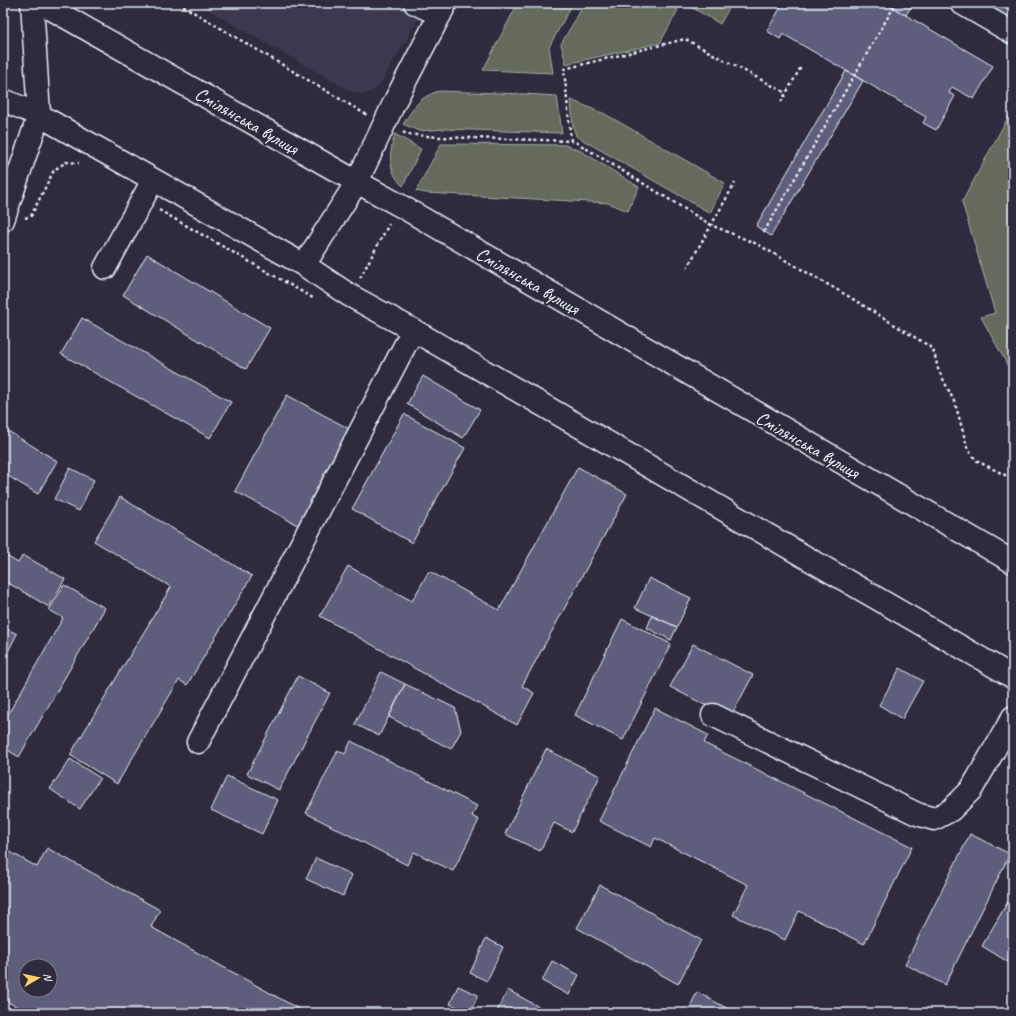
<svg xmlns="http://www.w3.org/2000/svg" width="1016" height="1016" viewBox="0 0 1016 1016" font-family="Caveat,sans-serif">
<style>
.built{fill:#3d3950}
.green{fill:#656a5c;stroke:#a6aeaa}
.building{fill:#5f5d7b;stroke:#e8f1f8;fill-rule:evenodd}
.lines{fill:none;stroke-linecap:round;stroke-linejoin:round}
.minor-casing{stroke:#e8f1f8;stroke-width:25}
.major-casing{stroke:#e8f1f8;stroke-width:25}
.path{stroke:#e8f1f8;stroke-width:2.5;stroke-dasharray:3 3;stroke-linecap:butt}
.minor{stroke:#2f2a3d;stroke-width:22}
.major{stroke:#2f2a3d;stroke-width:22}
.labels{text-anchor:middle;stroke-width:4;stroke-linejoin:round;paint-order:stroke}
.street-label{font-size:19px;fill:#e8f1f8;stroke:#2f2a3d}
</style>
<rect width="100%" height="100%" fill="#2f2a3d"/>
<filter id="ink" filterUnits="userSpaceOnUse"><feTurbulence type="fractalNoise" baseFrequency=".025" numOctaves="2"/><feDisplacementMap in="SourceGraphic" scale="8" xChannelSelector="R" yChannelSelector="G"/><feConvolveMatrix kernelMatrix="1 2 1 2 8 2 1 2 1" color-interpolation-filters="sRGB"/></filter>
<g filter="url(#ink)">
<path class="built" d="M196 3H428L380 84 371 92 365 94 356 93 348 90Z"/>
<path class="green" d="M518 3H573L549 47 553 73 483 70Z
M585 3H666L678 10 660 43 566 64 561 44Z
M687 3H732L720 24 686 4Z
M439 91 524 94 557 96 562 133 444 129 419 131 403 124C415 107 417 98 439 91Z
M571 100 605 114 725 183 710 213 576 136 573 127Z
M1013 108V375L981 317 995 313 962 202Z
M395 134 421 149 403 186C387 171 389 153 395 134Z
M441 144 565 145 581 151 639 187 628 211 608 203 426 193 416 191Z"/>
<path class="building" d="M783 3H885L993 66 974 99 952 87 949 93 955 96 936 130 923 123 926 117 783 34 780 39 767 31Z
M885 3H913L906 15Z
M978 3H1013V23Z
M846 71 863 81 771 236 756 226Z
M147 254 270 328 246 369 123 295Z
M82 318 231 402 210 438 61 354Z
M423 376 480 410 463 438 407 404Z
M287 395 353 431 301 527 235 491Z
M404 414 465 448 412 543 352 509Z
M3 428 57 461 38 494 3 473Z
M578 467 627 494 522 686 534 693 517 725 320 616 348 566 412 601 429 571 499 610Z
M70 468 94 480 79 511 54 499Z
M120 497 252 576 187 685 179 680 117 784 70 755 171 587 94 541Z
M3 554 18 563 23 555 65 579 49 607 3 580Z
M649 578 691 598 677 627 635 608Z
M64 585 105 608 19 757 3 747V723L63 618 49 610Z
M652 616 677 627 671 640 647 628Z
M622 619 671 644 623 740 575 715Z
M3 627 17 634 3 661Z
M693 644 753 675 730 718 670 687Z
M900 668 923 681 902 719 879 705Z
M381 672 405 684 379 736 355 724Z
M298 676 330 693 279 790 247 774Z
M405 684 455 708 461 731 451 749 389 717Z
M655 708 708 735 704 743 912 847 864 944 799 911 785 940 733 915 748 885 655 838 651 847 599 821Z
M351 741 477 806 472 816 479 820 453 871 414 852 407 865 306 813 338 750 345 754Z
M546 749 600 776 572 832 554 823 540 851 505 834Z
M70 759 100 778 80 809 50 789Z
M227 776 278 800 262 834 211 810Z
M970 834 1010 854 945 985 905 964Z
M3 848 37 867 47 848 160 910 151 927 306 1013H28L3 999ZM26 966H50V990H26Z
M316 858 352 875 343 896 306 879Z
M600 885 701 940 678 984 577 928Z
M1013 893V965L982 946Z
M486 938 503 947 487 981 470 973Z
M552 961 579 975 569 995 542 981Z
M458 986 478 995 470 1013 450 1004Z
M508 990 550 1013H496Z
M697 992 730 1010 728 1013H687Z"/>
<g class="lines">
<defs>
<path id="minor" d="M415 3 440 15
M961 3 1013 33
M3 100 39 115 304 265 349 295 413 330 1013 677
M3 220 39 115 32 3
M304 265 357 182 396 99 446 3
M105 268 153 180
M713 715 917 814 934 819 951 810 971 790 1013 717
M198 742 413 330"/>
<path id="major" d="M41 3 357 182 401 206 1013 562"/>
</defs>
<use href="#minor" class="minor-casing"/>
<use href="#major" class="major-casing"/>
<path class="path" d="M178 3 367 115
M781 102 801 67
M403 132 406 134 437 137 574 141 711 225 757 244 848 296 929 346 934 352 938 369 955 403 968 450 977 461 1013 479
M571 141 564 69 685 39 786 93
M159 210 313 298
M25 218 31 216 54 170 66 162 79 163
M764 232 896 3
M687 268 735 183
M360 278 389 224"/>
<use href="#minor" class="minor"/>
<use href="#major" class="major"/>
</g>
</g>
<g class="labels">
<g class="street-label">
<text transform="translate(247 120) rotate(30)" y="7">Смілянська вулиця</text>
<text transform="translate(528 280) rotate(30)" y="7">Смілянська вулиця</text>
<text transform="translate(808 444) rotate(30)" y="7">Смілянська вулиця</text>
</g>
</g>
<rect width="1016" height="1016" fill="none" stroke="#2f2a3d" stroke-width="16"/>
<rect x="8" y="8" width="1000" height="1000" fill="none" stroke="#e8f1f8" stroke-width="1.5" filter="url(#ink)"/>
<g transform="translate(38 978) rotate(81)"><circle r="19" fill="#2f2a3d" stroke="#797a88"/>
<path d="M0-3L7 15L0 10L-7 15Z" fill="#ffd166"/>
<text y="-6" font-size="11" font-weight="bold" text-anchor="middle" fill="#e8f1f8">N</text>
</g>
</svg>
